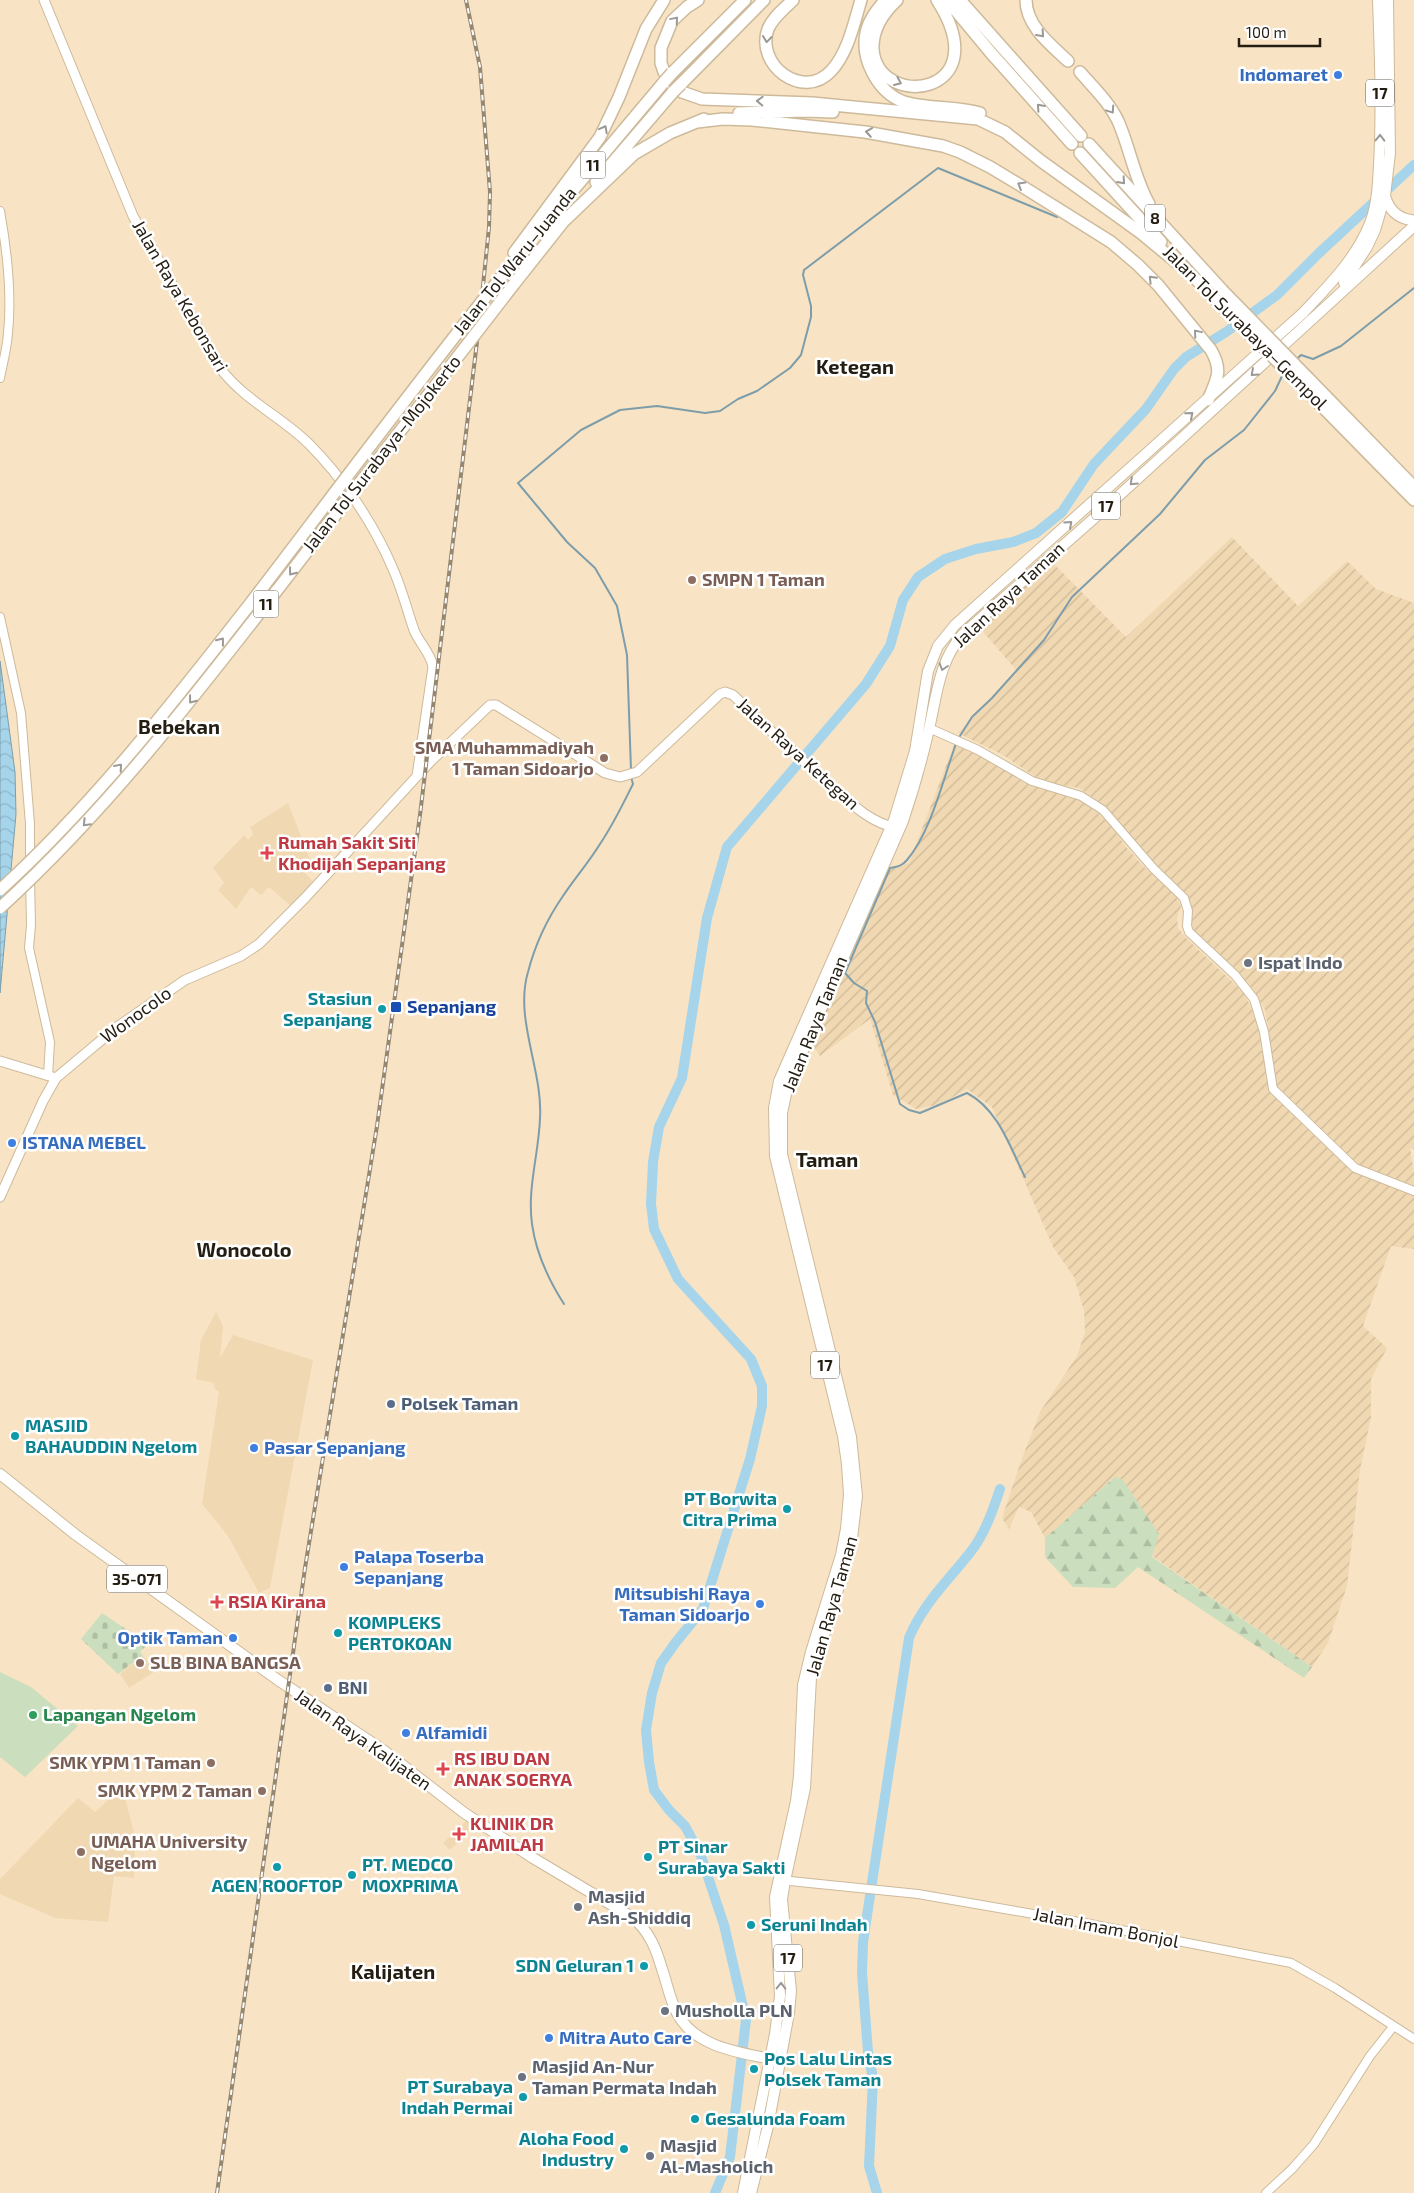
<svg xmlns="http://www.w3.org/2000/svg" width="1414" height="2193" viewBox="0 0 1414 2193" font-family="'Exo 2',sans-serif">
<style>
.built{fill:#f0d8b2}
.industrial{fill:url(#industrial-furrows)}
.forest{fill:url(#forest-firs)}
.cemetery{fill:url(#cemetery-stones)}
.pitch{fill:#cbdebe}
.water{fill:url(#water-waves);stroke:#7e9daa}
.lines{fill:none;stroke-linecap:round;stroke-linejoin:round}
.stream{stroke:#7e9daa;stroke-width:2}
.river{stroke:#a5d4eb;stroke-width:10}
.tertiary-casing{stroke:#cdba9b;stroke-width:10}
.secondary-casing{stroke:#cdba9b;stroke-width:11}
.primary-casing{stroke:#cdba9b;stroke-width:12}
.trunk-casing{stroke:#cdba9b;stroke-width:12}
.motorway-casing{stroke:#cdba9b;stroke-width:14}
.tertiary{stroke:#fff;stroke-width:8}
.secondary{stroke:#fff;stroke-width:9}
.primary{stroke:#fff;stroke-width:10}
.trunk{stroke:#fff;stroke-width:10}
.motorway{stroke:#fff;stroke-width:11}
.rail-casing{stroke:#958771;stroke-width:4}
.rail{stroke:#fff;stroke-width:2;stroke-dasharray:5.5;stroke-linecap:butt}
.motorway-bridge-casing{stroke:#cdba9b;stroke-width:14;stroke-linecap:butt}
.motorway-bridge{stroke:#fff;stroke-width:11}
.oneway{stroke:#9c9994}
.shop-dot{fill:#3f7fe0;stroke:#fff;stroke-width:2}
.education-dot{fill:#8d6e63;stroke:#fff;stroke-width:2}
.health-dot{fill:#e0444e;stroke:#fff;stroke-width:2}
.worship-dot{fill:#6b7280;stroke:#fff;stroke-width:2}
.transit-dot{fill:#1a4fb4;stroke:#fff;stroke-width:2}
.culture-dot{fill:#0f9aa8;stroke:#fff;stroke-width:2}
.service-dot{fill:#5c6f8a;stroke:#fff;stroke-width:2}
.leisure-dot{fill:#2e9e5b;stroke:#fff;stroke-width:2}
.labels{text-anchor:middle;stroke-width:5;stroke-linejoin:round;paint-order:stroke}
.shield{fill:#fff;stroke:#666159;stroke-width:1}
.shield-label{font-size:16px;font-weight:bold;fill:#241d12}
.shop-label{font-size:18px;font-weight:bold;fill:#366cbe;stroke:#fff;text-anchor:start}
.street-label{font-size:18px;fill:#241d12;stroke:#fff}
.education-label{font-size:18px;font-weight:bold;fill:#785e54;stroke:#fff;text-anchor:start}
.health-label{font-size:18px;font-weight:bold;fill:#be3a42;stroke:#fff;text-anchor:start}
.worship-label{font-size:18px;font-weight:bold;fill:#5b616d;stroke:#fff;text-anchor:start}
.culture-label{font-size:18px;font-weight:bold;fill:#0d838f;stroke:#fff;text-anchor:start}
.transit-label{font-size:18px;font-weight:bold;fill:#164399;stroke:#fff;text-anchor:start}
.service-label{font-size:18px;font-weight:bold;fill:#4e5e75;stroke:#fff;text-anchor:start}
.leisure-label{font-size:18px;font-weight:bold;fill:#27864d;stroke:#fff;text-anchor:start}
.quarter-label{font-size:20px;font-weight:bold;fill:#241d12;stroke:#fff}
</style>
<defs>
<pattern id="industrial-furrows" width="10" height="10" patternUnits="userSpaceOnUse" patternTransform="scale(1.25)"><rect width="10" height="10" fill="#f0d8b2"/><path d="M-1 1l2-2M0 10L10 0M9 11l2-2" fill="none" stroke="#ceb998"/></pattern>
<pattern id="forest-firs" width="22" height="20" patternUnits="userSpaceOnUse" patternTransform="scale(1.25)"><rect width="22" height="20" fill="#cbdebe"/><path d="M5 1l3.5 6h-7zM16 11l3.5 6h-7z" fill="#aebea2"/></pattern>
<pattern id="cemetery-stones" width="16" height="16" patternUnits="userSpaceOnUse" patternTransform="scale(1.25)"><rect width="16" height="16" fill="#cbdebe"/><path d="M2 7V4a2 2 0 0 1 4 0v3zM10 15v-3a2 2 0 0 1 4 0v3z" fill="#aebea2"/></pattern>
<pattern id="water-waves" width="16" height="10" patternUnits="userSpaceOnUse" patternTransform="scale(1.25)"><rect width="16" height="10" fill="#a5d4eb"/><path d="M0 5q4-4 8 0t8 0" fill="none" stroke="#8eb6c8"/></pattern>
</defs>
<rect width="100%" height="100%" fill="#f8e4c4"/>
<path class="built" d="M288 803 312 865 305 873 314 883 291 906 269 887 261 895 251 887 236 909 218 890 224 883 213 868 244 835 248 840 253 834 250 827Z
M216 1312 223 1326 220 1358 233 1335 313 1360 270 1588 259 1593 228 1536 202 1504 219 1392 214 1388V1383L196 1379 201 1340Z
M143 1655 154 1672 129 1688 120 1674Z
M124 1793 135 1837V1867L134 1878 114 1876 108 1922 55 1918 0 1894V1879L78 1798 95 1812 111 1797Z
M466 1821 474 1825 450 1850 443 1843Z"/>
<path class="industrial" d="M1232 537 1298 606 1347 561 1376 589 1414 603V1149L1410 1148 1414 1173V1249L1391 1246 1363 1326 1387 1348 1371 1379V1417L1360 1470 1347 1586 1328 1643 1312 1667 1152 1556 1115 1477 1045 1538 1031 1512 1019 1507 1009 1529 1002 1518 1021 1461 1040 1412 1077 1356 1085 1332 1084 1311 1074 1277 1053 1247 992 1107 967 1089 940 1104 916 1109 893 1095 870 1019 820 1056 810 1042 888 869 909 863 955 742 992 759 1026 783 1077 798 1098 813 1112 827 1126 847 1144 867 1174 893 1181 906 1177 918 1178 928 1186 938 1244 993 1252 1010 1260 1035 1261 1051 1271 1047 1265 1010 1252 988 1232 965 1190 929 1189 924 1191 906 1189 899 1135 844 1103 804 1079 788 1051 783 1034 776 1003 755 958 733 1017 671 979 627 1052 562 1126 637Z"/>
<path class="forest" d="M1115 1477 1123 1480 1159 1534 1152 1557 1312 1667 1304 1678 1138 1567 1115 1588 1073 1587 1045 1557V1538Z"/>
<path class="cemetery" d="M102 1613 148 1644 140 1652 143 1655 118 1674 81 1639Z"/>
<path class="pitch" d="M0 1672 31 1687 78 1726 25 1777 0 1757Z"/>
<path class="water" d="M0 661 15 772 16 814 0 993Z"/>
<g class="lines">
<path class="stream" d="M1297 359 1301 355 1313 359 1341 346 1414 288
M958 739 972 717 992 698 1044 640 1072 597 1160 514 1205 460 1244 430 1275 391 1283 374
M956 744C943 779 931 832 907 860 902 866 897 867 890 868L845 973 854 983 867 991 866 1003 875 1022 900 1104 909 1110 920 1113 967 1093C998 1109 1010 1147 1025 1177
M631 770 627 655 617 606 595 568 567 542 518 483 581 430 620 410 657 406 705 413 720 411 738 399 757 391 790 368 801 355 811 317V306L803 275 804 270 938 168 1057 217
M564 1304C548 1279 536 1253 532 1224 527 1188 539 1153 540 1118 543 1070 514 1019 528 972 535 945 547 919 563 896 575 878 589 862 600 844 613 825 623 804 633 784L631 777"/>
<path class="river" d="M715 2193 730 2157 746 2020 724 1925 701 1856 685 1826 669 1810 654 1790 649 1762 646 1730 652 1693 661 1663 676 1642 703 1609 750 1459 762 1406V1386L751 1359 678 1279 654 1229 651 1204 653 1162 659 1127 682 1078 707 918 727 847 866 684 890 646 903 600 918 577 945 559 976 549 1013 542 1036 533 1062 512 1094 464 1146 409 1174 369 1186 357 1226 332 1277 295 1318 254 1414 165
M877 2193 869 2166 873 2079 868 2052 862 1973 863 1942 909 1638C923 1603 950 1579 972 1550 985 1533 993 1510 1000 1489"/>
<defs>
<path id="tertiary" d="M0 211C7 250 12 293 8 333 7 348 3 363 0 378
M0 617 21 713 30 824V862
M929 728 978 750 1032 781 1081 796 1103 810 1153 868 1184 898 1188 911 1187 926 1189 932 1235 975 1254 999 1264 1032 1273 1089 1355 1168 1414 1191
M30 879 31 925 29 948 50 1042 48 1076
M780 1880 918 1894 1085 1923 1291 1963 1335 1988 1414 2039
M1266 2193 1292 2169 1314 2144 1370 2056 1393 2027"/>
<path id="secondary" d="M44 0 133 216 224 373C248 402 283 418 309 444 343 478 374 524 393 569 402 589 407 610 414 630 419 643 431 653 433 667L417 776
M0 1061 56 1078
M0 1197 43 1101 56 1078 117 1027 185 980 241 956 259 944 305 898 431 761 490 705H496L605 773 620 777 637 772 720 694 725 692 733 695C762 723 791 750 821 777 845 797 866 822 897 828"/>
<path id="primary" d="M0 1474 76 1535 278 1680 383 1750 463 1812 533 1858 632 1917C649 1931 656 1948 662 1969 667 1983 670 2000 677 2013 695 2048 742 2053 777 2060"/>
<path id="trunk" d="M1385 196C1389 210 1397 218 1411 220
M1344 283 1367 247 1375 230 1385 196 1390 153 1388 0
M743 2193 775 2034 780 1996 775 1897 796 1801 799 1776 803 1685 811 1652 841 1555 846 1529 849 1495 847 1464 843 1436 775 1156 774 1108 779 1081 894 820 915 751 928 671 938 646 955 625 1303 313C1328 286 1353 262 1368 228 1377 209 1378 185 1379 165 1382 110 1380 55 1378 0
M751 2193 768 2126 789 2013 791 1991 782 1899 785 1881 805 1788 811 1678 851 1547 857 1496 851 1437 782 1154V1113L788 1085 903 821C913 791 922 760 929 729 937 694 939 661 963 634L1100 513 1414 226"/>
<path id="motorway" d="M698 0 687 7 672 21 661 48V63L664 72 671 83 682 92 702 99 812 103 978 119 1005 132 1041 161 1141 233 1193 276
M793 0C784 9 773 17 768 29 755 65 803 101 831 71 848 53 854 23 861 0
M885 0C878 9 870 18 867 29 859 57 877 92 904 102 926 109 956 106 980 113
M897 0C883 13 872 30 873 50 879 111 999 96 937 0
M947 0 991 53 1072 144
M960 0 1081 136
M1026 0C1026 26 1051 45 1068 61
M1080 72C1093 87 1109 102 1118 121 1130 148 1134 177 1149 204
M672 73 745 0
M681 84 764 0
M739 113 806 111 833 112
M697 122 723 119 752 120 865 132 943 146 960 152 990 167 1020 185 1111 242 1138 265 1158 285 1211 350C1223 371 1217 379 1208 400
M1089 144 1222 290
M1080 153 1161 242
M596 182 673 92
M563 222 634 154 670 133 704 119
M543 226 664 82
M514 253 600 137 619 97 646 29 664 0
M1189 272 1212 296
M514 284 567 217
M1308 378 1414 487
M1300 384 1414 500"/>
</defs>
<use href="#tertiary" class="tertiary-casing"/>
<use href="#secondary" class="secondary-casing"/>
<use href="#primary" class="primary-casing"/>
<use href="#trunk" class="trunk-casing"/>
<use href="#motorway" class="motorway-casing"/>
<use href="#tertiary" class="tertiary"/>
<use href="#secondary" class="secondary"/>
<use href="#primary" class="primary"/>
<use href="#trunk" class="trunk"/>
<use href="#motorway" class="motorway"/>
<defs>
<path id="rail" d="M217 2193 305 1568 377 1126 420 815 479 325 489 227 490 192 480 67 466 0"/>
</defs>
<use href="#rail" class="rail-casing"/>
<use href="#rail" class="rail"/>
<defs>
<path id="motorway-bridge" d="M664 82 672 73
M673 92 681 84
M1222 290 1308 378
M1212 296 1300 384
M0 890C94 804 172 704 250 604 338 489 424 373 515 260
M0 908C105 812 191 701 278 589 357 488 435 386 514 284"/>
</defs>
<use href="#motorway-bridge" class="motorway-bridge-casing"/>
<use href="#motorway-bridge" class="motorway-bridge"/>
</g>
<defs><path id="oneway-chevron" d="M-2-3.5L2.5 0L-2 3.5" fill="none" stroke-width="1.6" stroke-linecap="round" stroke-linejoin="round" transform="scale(1.25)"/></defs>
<g class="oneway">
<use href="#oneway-chevron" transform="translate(675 20) rotate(-50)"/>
<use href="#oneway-chevron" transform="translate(1041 34) rotate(48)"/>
<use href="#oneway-chevron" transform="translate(767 39) rotate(96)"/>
<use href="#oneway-chevron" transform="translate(898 82) rotate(23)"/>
<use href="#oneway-chevron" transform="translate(760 101) rotate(-178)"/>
<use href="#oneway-chevron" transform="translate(1040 107) rotate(-132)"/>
<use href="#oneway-chevron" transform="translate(1111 110) rotate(56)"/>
<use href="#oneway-chevron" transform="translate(604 129) rotate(-62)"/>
<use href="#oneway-chevron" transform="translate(869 132) rotate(-171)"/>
<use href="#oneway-chevron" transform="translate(1380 138) rotate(-89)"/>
<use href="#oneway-chevron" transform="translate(1122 181) rotate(48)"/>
<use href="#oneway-chevron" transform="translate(1021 185) rotate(-149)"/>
<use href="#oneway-chevron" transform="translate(1152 279) rotate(-134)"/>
<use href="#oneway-chevron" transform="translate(1197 333) rotate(-130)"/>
<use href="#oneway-chevron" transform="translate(1254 373) rotate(138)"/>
<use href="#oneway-chevron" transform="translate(1190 415) rotate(-41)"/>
<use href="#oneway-chevron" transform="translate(1133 482) rotate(137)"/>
<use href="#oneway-chevron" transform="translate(1069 524) rotate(-42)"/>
<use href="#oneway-chevron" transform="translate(292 572) rotate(128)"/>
<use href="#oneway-chevron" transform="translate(221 641) rotate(-52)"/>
<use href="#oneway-chevron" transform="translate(943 667) rotate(108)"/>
<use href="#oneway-chevron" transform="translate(192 700) rotate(128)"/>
<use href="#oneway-chevron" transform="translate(119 767) rotate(-49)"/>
<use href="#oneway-chevron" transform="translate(86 823) rotate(134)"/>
<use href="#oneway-chevron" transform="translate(781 1986) rotate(-89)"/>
</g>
<g class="shop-dot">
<circle cx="1338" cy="75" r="5"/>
<circle cx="12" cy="1143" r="5"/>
<circle cx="254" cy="1448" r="5"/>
<circle cx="344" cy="1567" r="5"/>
<circle cx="760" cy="1604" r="5"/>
<circle cx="233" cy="1638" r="5"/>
<circle cx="406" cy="1733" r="5"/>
<circle cx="549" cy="2038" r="5"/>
</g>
<g class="education-dot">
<circle cx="692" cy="580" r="5"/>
<circle cx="604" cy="758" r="5"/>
<circle cx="140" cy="1663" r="5"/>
<circle cx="211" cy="1763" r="5"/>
<circle cx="262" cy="1791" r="5"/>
<circle cx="81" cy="1852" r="5"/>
</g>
<g class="health-dot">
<path d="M264.5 845.5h5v5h5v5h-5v5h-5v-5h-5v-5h5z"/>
<path d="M214.5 1594.5h5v5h5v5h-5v5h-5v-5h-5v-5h5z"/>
<path d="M440.5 1761.5h5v5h5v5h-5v5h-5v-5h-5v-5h5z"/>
<path d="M456.5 1826.5h5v5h5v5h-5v5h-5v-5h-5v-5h5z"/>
</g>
<g class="worship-dot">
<circle cx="1248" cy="963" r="5"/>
<circle cx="578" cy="1907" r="5"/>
<circle cx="665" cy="2011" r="5"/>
<circle cx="522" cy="2077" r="5"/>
<circle cx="650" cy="2156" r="5"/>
</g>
<rect class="transit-dot" x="390" y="1001" width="12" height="12" rx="2.5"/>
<g class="culture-dot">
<circle cx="382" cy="1009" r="5"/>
<circle cx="15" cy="1436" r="5"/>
<circle cx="787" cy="1509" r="5"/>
<circle cx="338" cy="1633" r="5"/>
<circle cx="648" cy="1857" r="5"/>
<circle cx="277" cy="1867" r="5"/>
<circle cx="352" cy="1875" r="5"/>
<circle cx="751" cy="1925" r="5"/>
<circle cx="644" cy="1966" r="5"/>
<circle cx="754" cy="2069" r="5"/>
<circle cx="523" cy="2097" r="5"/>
<circle cx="695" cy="2119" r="5"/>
<circle cx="624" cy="2149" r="5"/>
</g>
<g class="service-dot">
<circle cx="391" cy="1404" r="5"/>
<circle cx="328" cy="1688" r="5"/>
</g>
<circle class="leisure-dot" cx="33" cy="1715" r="5"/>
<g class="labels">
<g class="shield">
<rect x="1366" y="79.5" width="28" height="27" rx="4"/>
<rect x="580.5" y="151.5" width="25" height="27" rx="4"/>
<rect x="1145" y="204.5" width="20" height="27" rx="4"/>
<rect x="1092" y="492.5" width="28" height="27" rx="4"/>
<rect x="253.5" y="590.5" width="25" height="27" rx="4"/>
<rect x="811" y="1351.5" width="28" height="27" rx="4"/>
<rect x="107" y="1565.5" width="60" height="27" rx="4"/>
<rect x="774" y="1944.5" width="28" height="27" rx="4"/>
</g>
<g class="shield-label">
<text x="1380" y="99">17</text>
<text x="593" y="171">11</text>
<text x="1155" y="224">8</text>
<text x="1106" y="512">17</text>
<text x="266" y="610">11</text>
<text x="825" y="1371">17</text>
<text x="137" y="1585">35-071</text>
<text x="788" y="1964">17</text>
</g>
<g class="shop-label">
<text x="1328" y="81" text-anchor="end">Indomaret</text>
<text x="22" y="1149">ISTANA MEBEL</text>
<text x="264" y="1454">Pasar Sepanjang</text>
<text x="354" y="1563">Palapa Toserba<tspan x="354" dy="21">Sepanjang</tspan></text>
<text x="750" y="1600" text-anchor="end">Mitsubishi Raya<tspan x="750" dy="21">Taman Sidoarjo</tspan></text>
<text x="223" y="1644" text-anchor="end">Optik Taman</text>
<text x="416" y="1739">Alfamidi</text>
<text x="559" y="2044">Mitra Auto Care</text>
</g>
<g class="street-label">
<text transform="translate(515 261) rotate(-51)" y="6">Jalan Tol Waru–Juanda</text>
<text transform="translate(180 296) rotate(60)" y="6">Jalan Raya Kebonsari</text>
<text transform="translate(1245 328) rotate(45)" y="6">Jalan Tol Surabaya–Gempol</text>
<text transform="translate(382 454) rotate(-52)" y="6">Jalan Tol Surabaya–Mojokerto</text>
<text transform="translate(1009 595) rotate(-43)" y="6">Jalan Raya Taman</text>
<text transform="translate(798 754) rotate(42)" y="6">Jalan Raya Ketegan</text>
<text transform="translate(136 1015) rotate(-36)" y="6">Wonocolo</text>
<text transform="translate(815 1024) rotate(-68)" y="6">Jalan Raya Taman</text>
<text transform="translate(832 1606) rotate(-74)" y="6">Jalan Raya Taman</text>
<text transform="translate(363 1740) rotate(35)" y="6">Jalan Raya Kalijaten</text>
<text transform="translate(1106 1928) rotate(11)" y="6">Jalan Imam Bonjol</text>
</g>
<g class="education-label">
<text x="702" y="586">SMPN 1 Taman</text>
<text x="594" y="754" text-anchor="end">SMA Muhammadiyah<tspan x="594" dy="21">1 Taman Sidoarjo</tspan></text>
<text x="150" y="1669">SLB BINA BANGSA</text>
<text x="201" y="1769" text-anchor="end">SMK YPM 1 Taman</text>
<text x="252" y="1797" text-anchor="end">SMK YPM 2 Taman</text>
<text x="91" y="1848">UMAHA University<tspan x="91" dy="21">Ngelom</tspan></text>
</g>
<g class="health-label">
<text x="278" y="849">Rumah Sakit Siti<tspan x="278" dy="21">Khodijah Sepanjang</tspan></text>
<text x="228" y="1608">RSIA Kirana</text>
<text x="454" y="1765">RS IBU DAN<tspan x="454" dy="21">ANAK SOERYA</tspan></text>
<text x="470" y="1830">KLINIK DR<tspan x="470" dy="21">JAMILAH</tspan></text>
</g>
<g class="worship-label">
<text x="1258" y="969">Ispat Indo</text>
<text x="588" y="1903">Masjid<tspan x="588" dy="21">Ash-Shiddiq</tspan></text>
<text x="675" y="2017">Musholla PLN</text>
<text x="532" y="2073">Masjid An-Nur<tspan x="532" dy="21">Taman Permata Indah</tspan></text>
<text x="660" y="2152">Masjid<tspan x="660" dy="21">Al-Masholich</tspan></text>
</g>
<g class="culture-label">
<text x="372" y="1005" text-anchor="end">Stasiun<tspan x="372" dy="21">Sepanjang</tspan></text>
<text x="25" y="1432">MASJID<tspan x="25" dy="21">BAHAUDDIN Ngelom</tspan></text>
<text x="777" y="1505" text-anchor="end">PT Borwita<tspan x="777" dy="21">Citra Prima</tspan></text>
<text x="348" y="1629">KOMPLEKS<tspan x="348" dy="21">PERTOKOAN</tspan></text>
<text x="658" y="1853">PT Sinar<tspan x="658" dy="21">Surabaya Sakti</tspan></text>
<text x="362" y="1871">PT. MEDCO<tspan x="362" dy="21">MOXPRIMA</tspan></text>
<text x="277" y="1892" text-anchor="middle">AGEN ROOFTOP</text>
<text x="761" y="1931">Seruni Indah</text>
<text x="634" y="1972" text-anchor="end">SDN Geluran 1</text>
<text x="764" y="2065">Pos Lalu Lintas<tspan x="764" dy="21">Polsek Taman</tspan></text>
<text x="513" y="2093" text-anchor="end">PT Surabaya<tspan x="513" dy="21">Indah Permai</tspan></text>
<text x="705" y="2125">Gesalunda Foam</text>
<text x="614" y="2145" text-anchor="end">Aloha Food<tspan x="614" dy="21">Industry</tspan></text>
</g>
<g class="transit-label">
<text x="407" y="1013">Sepanjang</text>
</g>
<g class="service-label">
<text x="401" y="1410">Polsek Taman</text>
<text x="338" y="1694">BNI</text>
</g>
<g class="leisure-label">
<text x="43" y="1721">Lapangan Ngelom</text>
</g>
<g class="quarter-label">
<text x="855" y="374">Ketegan</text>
<text x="179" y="734">Bebekan</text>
<text x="827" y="1167">Taman</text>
<text x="244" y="1257">Wonocolo</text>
<text x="393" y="1979">Kalijaten</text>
</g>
</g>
<path d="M1239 38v8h81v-8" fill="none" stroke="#241d12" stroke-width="2.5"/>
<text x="1246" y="38" font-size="15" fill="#241d12" stroke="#ffffff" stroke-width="4" paint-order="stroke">100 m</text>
</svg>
